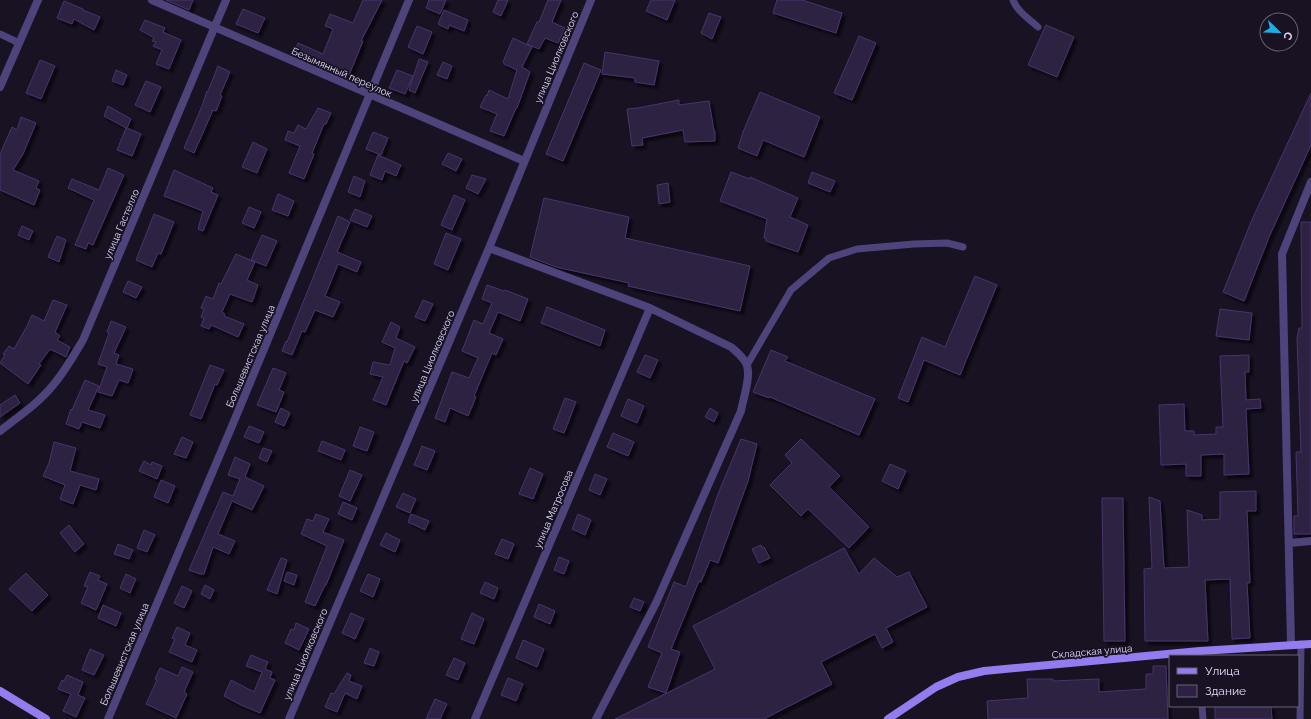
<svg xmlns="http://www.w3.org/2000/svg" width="1311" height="719" viewBox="0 0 1311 719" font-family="Raleway,sans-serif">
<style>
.building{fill:#2d2042;stroke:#49356b;filter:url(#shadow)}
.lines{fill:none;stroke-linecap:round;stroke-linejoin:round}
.lane{stroke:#4f437c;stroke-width:7}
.street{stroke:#4f437c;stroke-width:8}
.secondary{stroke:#927cee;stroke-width:8}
.labels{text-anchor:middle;stroke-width:3.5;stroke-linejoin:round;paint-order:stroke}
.street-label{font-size:10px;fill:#e2d9fa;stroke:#181223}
</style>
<defs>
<filter id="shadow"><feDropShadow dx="3.5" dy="3.5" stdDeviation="1" flood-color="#0009"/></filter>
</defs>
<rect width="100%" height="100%" fill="#181223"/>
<path class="building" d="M166 0H193L189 10Z
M363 0H382L361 41H363L349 75 325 64 324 66 294 53 298 43 323 54 333 29 325 26 330 14 353 23Z
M429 0H446L440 14 426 8Z
M498 0H508L501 16 493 12Z
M548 0H561L552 22 565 28 558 43 545 38 539 49 527 44 537 22H539Z
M651 0H675L667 20 646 11Z
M777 0H802L842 13 836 33 773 13Z
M64 1 83 9V10L100 17 94 30 74 19 72 24 57 18Z
M243 9 265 18 258 33 236 24Z
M444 10 468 20 464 31 449 25 448 29 438 24Z
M709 13 721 17 712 39 701 33Z
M145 20 165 28 163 32 181 40 169 69 156 64 162 50 153 46 156 42 152 41 154 38 140 30Z
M1046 25 1074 37 1057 77 1028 65Z
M417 26 432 32 423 54 408 47Z
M859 36 876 43 852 100 834 93Z
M513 38 532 47 522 67 530 72 517 108H516L504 136 490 131 497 114 480 107 486 95 487 96 489 90 508 99 517 70 504 64V63L503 62Z
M605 52 659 61 654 85 635 82V78L602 74Z
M419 59 428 62 415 93 409 90Z
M40 60 55 66 41 99 26 93Z
M443 62 452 66 447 79 437 75Z
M584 63 601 70 563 161 546 154Z
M218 66 230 72 220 95 222 96 216 111 213 110 194 153 184 148 202 106 207 91H208Z
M116 70 127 75 123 85 112 81Z
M397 70 413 76 405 94 389 88Z
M146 81 161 87 150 112 135 105Z
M760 92 820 117 804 157 763 140 757 156 738 148 743 132Z
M1311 93V145L1269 237 1244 301 1223 292 1251 222Z
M679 100V105L709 101 714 131H715V141L685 142 683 130 642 138 643 145 632 146 627 109 638 108Z
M108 106 131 119 127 128 141 134 132 156 117 150 126 128 104 116Z
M318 108 331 113 326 124H324L312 153 314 154 304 179 289 173 300 146 285 140 288 131 294 133 298 125 306 129Z
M21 117 36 123 23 154 13 170 39 181 36 188 40 190 34 205 0 190V154L12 127 17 130Z
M373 132 388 138 381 155 366 149Z
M253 142 267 149 257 173 242 167Z
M448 153 462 159 456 171 442 164Z
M378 155 401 165 396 176 385 171 382 180 370 175Z
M108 168 124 175 93 245 88 243 86 249 75 245 94 200 68 188 72 179 99 190Z
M174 170 213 188 211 192 218 195 203 231 198 229 203 211 164 196Z
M731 172 750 179V177L798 198 790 217 808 225 798 252 766 241V238H764L767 219 720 201Z
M812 172 835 181 830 192 808 183Z
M472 175 486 179 478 194 466 188Z
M354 176 365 181 360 197 348 192Z
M668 183 670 202 659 204 657 185Z
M278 194 294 201 288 216 272 210Z
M454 195 465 200 452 230 441 225Z
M544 198 629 217 625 238 750 266 740 311 628 286 629 283 556 267 530 257Z
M249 207 261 212 254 228 242 223Z
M355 209 372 216 367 227 350 220Z
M154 214 174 222 161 254 158 253 152 267 136 260Z
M338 216 350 222 337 252 361 262 357 272 338 264 325 296 340 302 333 317 315 310 305 332 302 331 292 355 282 351 286 341 287 342Z
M1301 222H1311V534H1294V516H1298L1296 452H1301L1297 339 1299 328H1302Z
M22 226 33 231 29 240 18 235Z
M446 233 461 239 448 270 434 264Z
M262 235 277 241 266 266 251 260Z
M57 236 66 240 59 262 48 257Z
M236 254 255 262 247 280 258 285 252 302 230 294 222 312 225 314 224 316 244 324 238 337 211 325 209 329 201 326 204 318 201 317 204 309 201 308 206 296 213 299 219 283 221 284Z
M975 276 997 285 960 375 924 360 908 402 898 398 922 337 945 347Z
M128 281 142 287 136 298 123 292Z
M487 285 504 291 505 290 528 299 520 321 498 312 489 333 503 339 496 355 492 353 474 396 476 397 468 416 450 408 445 422 435 418 452 372 469 378 478 358 462 351 474 320 483 324 492 303 482 299Z
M53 300 67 305 55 332 60 336 57 340 70 347 66 357 50 349 39 364 41 365 28 384 0 363 5 355 3 354 9 346 14 349 27 326 32 315 44 321Z
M423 300 433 304 425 321 415 317Z
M547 307 605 330 600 346 541 323Z
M1220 309 1252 313 1249 340 1216 336Z
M111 321 126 327 114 353 119 355 116 364 133 369 128 383 119 380 112 396 98 392 107 367 98 364 109 333 107 332Z
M391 322 400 327 396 338 415 347 407 363 404 361 386 405 373 400 383 377 370 374 373 362 390 365 395 348 382 342Z
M771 350 788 357 785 361 875 399 859 435 770 397 769 398 753 392Z
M645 355 658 360 650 378 637 372Z
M1249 355V372H1245L1246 400 1260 399 1261 408 1246 409 1249 474 1224 475V454L1201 455V476H1186V464L1161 465 1159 405 1184 404 1185 431H1194V435L1216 434V427H1223L1220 356Z
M210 365 224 370 217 385 215 384 201 419 190 415Z
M273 368 286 373 279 390 284 392 276 412 257 405Z
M85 380 99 386 88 410 105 415 100 428 82 422 79 429 66 424 71 409 72 410Z
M15 395 20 403 0 417V405Z
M565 398 576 402 564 433 553 429Z
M628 399 644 406 637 423 621 416Z
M281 408 290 413 284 426 275 422Z
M710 408 718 413 714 422 705 417Z
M249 426 264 432 259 443 244 437Z
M360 427 374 432 367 451 353 446Z
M613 433 634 442 628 456 607 447Z
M182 437 193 442 186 458 174 454Z
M741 439 757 444 748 481 718 563 710 560 701 582 699 581 671 649 680 652 666 693 648 687 662 653 648 647 674 582 686 587 718 494Z
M801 439 840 476 829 487 869 527 849 548 808 509 801 516 770 485 792 463 785 455Z
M322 441 345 450 341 460 318 451Z
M54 442 76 448 70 471 99 479 96 490 80 485 73 504 60 499 65 485 43 476 49 463Z
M422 446 435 451 427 470 414 465Z
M263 448 272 451 267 462 259 458Z
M235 457 250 464 245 477 264 486 252 510 232 501 218 534 235 541 229 554 213 547 204 574H200L189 570 223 492 233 496 240 479 228 475Z
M144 461 151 465 152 462 162 466 157 479 139 471Z
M890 464 906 471 898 489 882 481Z
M530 468 543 474 533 499 519 494Z
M350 470 362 475 350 501 339 496Z
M595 474 607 479 600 495 589 490Z
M161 480 175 486 168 503 154 497Z
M1256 491V511H1247L1250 583H1247L1250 638 1232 639 1230 579 1205 580 1208 641H1145L1144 569 1152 568 1149 497 1160 501 1164 568 1189 567 1187 510 1202 515V520L1220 519V492Z
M403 493 416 499 410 513 396 507Z
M1102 498H1123L1125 641H1104Z
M343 502 357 508 352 520 338 514Z
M316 514 329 519 323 532 344 540 326 585H325L315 606 305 602 327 546 301 534 307 519 313 521Z
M411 514 429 521 425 530 408 522Z
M578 514 591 520 585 535 572 529Z
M69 525 84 544 75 552 60 533Z
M144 530 155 535 147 552 137 548Z
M386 533 400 540 395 552 380 545Z
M502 539 514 544 508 559 495 554Z
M118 544 133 550 129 559 114 554Z
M761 545 762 548 764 547 770 558 759 563 752 549Z
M844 548 859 574 874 558 897 577 909 572 927 607 886 628 893 642 882 648 875 634 821 662 832 684 764 719H615L715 669 693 626Z
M559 557 569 561 564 574 554 570Z
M281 558 287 560 277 594 267 590Z
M90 572 100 576 98 580 107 584 96 610 81 603 88 587 84 586Z
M287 572 297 575 294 585 284 581Z
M26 573 48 595 32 611 9 589Z
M126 574 136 579 130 593 120 588Z
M368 574 380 579 373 597 360 591Z
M485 582 498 588 494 599 480 593Z
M205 585 214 590 210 599 201 594Z
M182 586 192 591 184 608 174 603Z
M634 598 644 602 640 611 630 607Z
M539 604 555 611 550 624 534 617Z
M103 605 121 613 116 626 98 618Z
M351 613 364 619 355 639 342 633Z
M472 613 484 619 474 644 461 639Z
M296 623 309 629 299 650 285 643 291 629 294 630Z
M177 627 190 633 185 645 197 650 192 662 169 652 175 639 172 638Z
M523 640 544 649 537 667 516 658Z
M370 648 379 652 374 666 364 663Z
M90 649 104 655 94 675 82 670Z
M251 655 268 662 265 669 272 672 270 678 275 680 260 713 241 705 224 696 231 680 254 692 262 672 246 666Z
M454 658 465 663 458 680 446 675Z
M1153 666H1166L1168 719H988L987 701 1028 698 1027 679H1053V681L1099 679V692L1146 689V674H1153Z
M182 667 193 672 184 692 187 694 176 718 146 704 157 680 155 679 160 668 178 676Z
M347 673 351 675 349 681 362 686 357 699 345 693 337 712 325 707 331 693 334 694Z
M67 675 83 682 78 695 85 698 76 717 63 711 71 694 58 689 62 680 64 681Z
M508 678 523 684 516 701 501 695Z
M435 699 447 704 440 719H426Z
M1215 706H1271L1272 719H1215Z"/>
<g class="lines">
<path class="lane" d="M1013 0C1017 11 1029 19 1038 27
M0 34 19 43
M747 365 791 290 829 258 857 249 914 244 947 243 963 247
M1202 706 1203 719
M1300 719 1301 644"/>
<path class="street" d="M152 0 524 161
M0 87 38 0
M489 248 650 308 731 347C737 352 742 356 746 363 752 374 743 399 741 411L656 603 596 719
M0 431C19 416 39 403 54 384 65 371 74 355 83 340L226 0
M1290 543 1311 541
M1291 644 1282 254 1311 182
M108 719 232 426 409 0
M289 719 489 248 591 0
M475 719 650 308"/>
<path class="secondary" d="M0 691 46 719
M888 719 936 687 958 677 984 671 1200 651 1311 644"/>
</g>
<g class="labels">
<g class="street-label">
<text transform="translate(556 57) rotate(-67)" y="4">улица Циолковского</text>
<text transform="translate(342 72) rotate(24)" y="4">Безымянный переулок</text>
<text transform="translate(121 224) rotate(-67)" y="4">улица Гастелло</text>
<text transform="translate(250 356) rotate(-67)" y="4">Большевистская улица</text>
<text transform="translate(432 356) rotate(-67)" y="4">улица Циолковского</text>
<text transform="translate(553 509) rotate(-67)" y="4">улица Матросова</text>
<text transform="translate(1092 651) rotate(-5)" y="4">Складская улица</text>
<text transform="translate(124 654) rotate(-67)" y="4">Большевистская улица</text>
<text transform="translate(305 654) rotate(-67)" y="4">улица Циолковского</text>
</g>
</g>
<rect x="1169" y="655" width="130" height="52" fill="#181223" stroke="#696279"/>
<rect x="1177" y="668" width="20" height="6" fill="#927cee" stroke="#696279"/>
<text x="1205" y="675" font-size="12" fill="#e2d9fa">Улица</text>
<rect x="1177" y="685" width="20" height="12" fill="#2d2042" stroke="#696279"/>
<text x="1205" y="695" font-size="12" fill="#e2d9fa">Здание</text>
<g transform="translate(1279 32) rotate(113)"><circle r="19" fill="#181223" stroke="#696279"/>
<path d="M0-3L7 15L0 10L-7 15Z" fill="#1eade1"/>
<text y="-6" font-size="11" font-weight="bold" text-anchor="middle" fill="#e2d9fa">С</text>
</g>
</svg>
